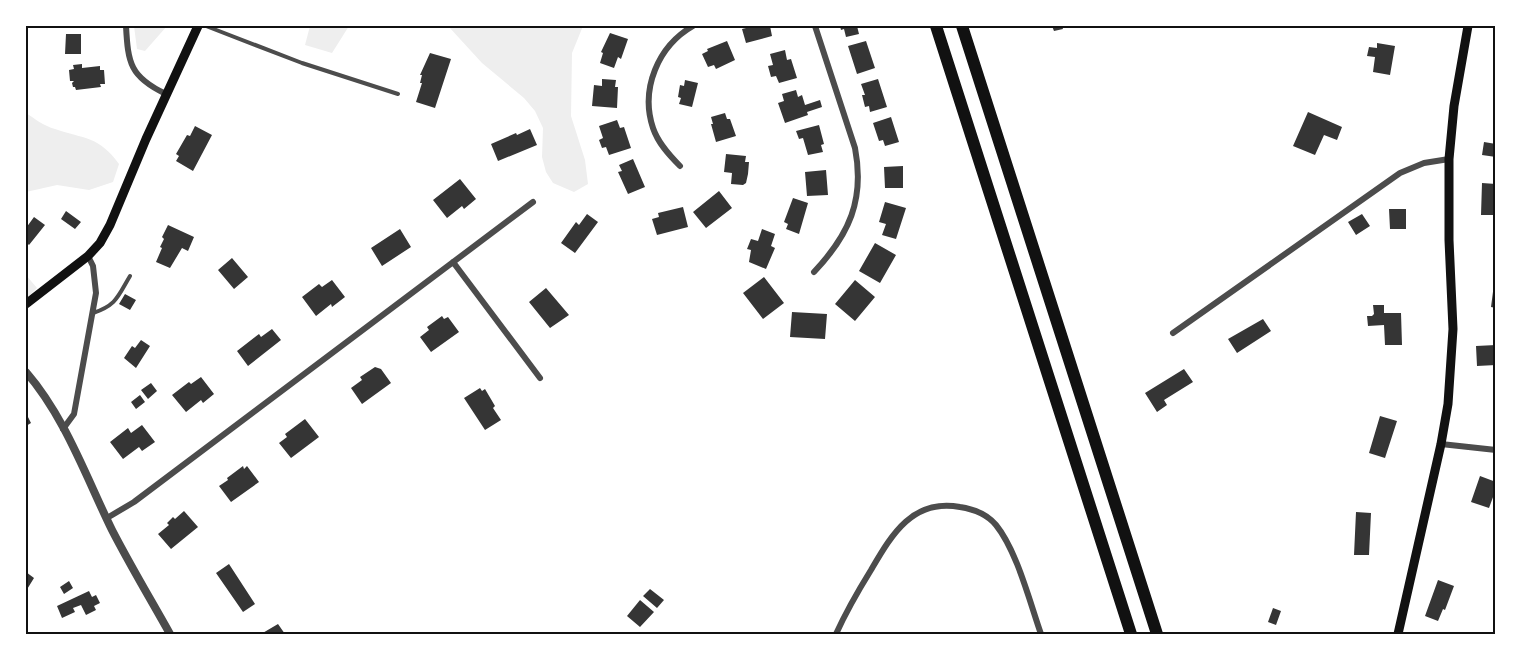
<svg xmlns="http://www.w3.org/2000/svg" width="1521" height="660" viewBox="0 0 1521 660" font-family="Arial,sans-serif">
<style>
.green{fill:#eee}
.building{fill:#353535}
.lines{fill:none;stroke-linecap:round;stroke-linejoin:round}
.service{stroke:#4c4c4c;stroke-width:4}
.minor{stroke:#4c4c4c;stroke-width:6}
.tertiary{stroke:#4c4c4c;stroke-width:8}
.secondary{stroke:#111;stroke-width:9}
.motorway{stroke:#111;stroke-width:12}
.neatline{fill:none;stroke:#111;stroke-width:2}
</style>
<rect width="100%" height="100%" fill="#fff"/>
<path class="green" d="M134 26H167L145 51 137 49Z
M310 26H349L332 53 305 45Z
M410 26H583L572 53 571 116 585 160 588 184 574 192 553 183 546 172 542 157 543 128 535 111 524 98 482 63 449 27H411Z
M26 113C35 119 44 126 55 129 84 139 99 136 119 164L113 182 89 190 57 185 26 192Z
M26 275 37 288 26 299Z"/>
<path class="building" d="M754 26H770L772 36 746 43 742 29Z
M840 26H857L859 34 846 37 844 29 841 30Z
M1052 26H1062L1063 29 1054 31Z
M610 33 628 39 621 59 618 57 614 68 600 63 603 53 601 52Z
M66 34H81V54H65Z
M727 41 735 60 716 69 714 65 708 67 702 54 708 51 707 49Z
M866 41 875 68 857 74 848 46Z
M1377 43 1395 46 1390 75 1373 72 1375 57 1367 56 1369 47 1377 48Z
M785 50 787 60 791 59 797 78 779 83 776 76 771 77 768 66 773 65 770 54Z
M430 53 451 59 435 108 416 102 422 83H420L422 75H420Z
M82 64V68L100 66V70H104L105 84H100L101 87 76 90 75 87H73L72 83 74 81H70L69 70 74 69 73 65Z
M602 79 616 80 615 87H618L617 108 592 106 594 85 602 86Z
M878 79 887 107 870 112 869 106 865 107 862 95H865L861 84Z
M685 80 698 83 692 107 679 104 681 98 678 97 680 85 684 86Z
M796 90 798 97 802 95 805 105 820 100 822 107 807 112 808 115 785 123 778 103 784 101 782 94Z
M1308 112 1342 127 1337 140 1324 135 1315 155 1293 146Z
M725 113 727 119H730L736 136 716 142 711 124H713L711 117Z
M891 117 899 142 885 146 883 140 879 141 873 123Z
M617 120 620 128 624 127 631 148 609 155 606 147 602 148 599 140 603 138 599 126Z
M819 125 824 144 821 145 823 152 808 155 803 138 799 139 796 131Z
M195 126 212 135 193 171 176 161 179 156 176 154 187 135 190 136Z
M530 129 537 145 498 161 491 144 516 133 517 135Z
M1484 142 1496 144V157L1482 155Z
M726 154 746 156 745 162H749L748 174 746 183 743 185 731 184 732 173 724 172Z
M633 159 645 187 628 194 618 172 622 171 619 165Z
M903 166V188H885L884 167Z
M826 170 828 195 807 196 805 172Z
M460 179 476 199 464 209 462 206 447 218 433 200Z
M1482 183 1496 184V215H1481Z
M719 191 732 208 706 228 693 212Z
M793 198 808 203 799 234 786 229 788 224 784 222Z
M885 202 906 208 896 239 882 235 886 224 879 222Z
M683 207 688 227 657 235 652 219 659 217 658 213Z
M1389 209H1406V229H1390Z
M66 211 81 222 75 229 61 219Z
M587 214 598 222 575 253 561 243 576 222 579 225Z
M1362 214 1370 226 1356 235 1348 222Z
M34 217 45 225 29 245 26 242V228Z
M168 225 194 237 188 251 182 248 170 268 156 262 162 248 160 247 164 239 162 237Z
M400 229 411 247 382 266 371 248Z
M762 229 775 234 771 246 775 248 766 269 749 262 751 250 747 249 751 239 758 241Z
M875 243 896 255 880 283 859 271Z
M232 258 248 277 234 289 218 270Z
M764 277 784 303 763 319 743 293Z
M332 280 345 297 332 307 331 304 316 316 302 297 319 284 322 287Z
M855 280 875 297 855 321 835 304Z
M1494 284H1496V308L1491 307Z
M546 288 569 315 550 328 529 302Z
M125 294 136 300 130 310 119 304Z
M1373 305H1384V313H1401L1402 345H1385L1384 325 1368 326 1367 316H1372L1374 314Z
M792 312 827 314 825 339 790 337Z
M442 316 444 319 448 317 459 332 431 352 420 337 429 330 427 327Z
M1263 319 1271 331 1237 353 1228 339Z
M272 329 281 340 248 366 237 351 259 334 261 337Z
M141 340 150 346 136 368 124 358 132 346 135 348Z
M1496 345V365L1477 366 1476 346Z
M375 367 381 369 391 383 362 404 351 388 362 380 360 377Z
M1184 369 1193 382 1164 400 1167 405 1157 412 1145 393Z
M201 377 214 394 203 403 201 400 186 412 172 395 189 382 191 384Z
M151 383 157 391 148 399 141 390Z
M480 388 482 391 485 389 495 406 493 408 501 420 485 430 464 398Z
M140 395 145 402 136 409 131 402Z
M26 413 31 423 26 426Z
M1380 416 1397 421 1385 458 1369 453Z
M305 419 319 437 291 458 279 443 287 437 285 434Z
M142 425 155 442 142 451 139 447 123 459 110 442 128 428 131 433Z
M243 466 244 469 247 466 259 482 231 502 219 486 228 480 227 478Z
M1480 476 1496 482V489L1489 508 1471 502Z
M184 511 198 527 171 549 158 534 169 525 167 523 173 517 175 519Z
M1356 512 1371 513 1369 555H1354Z
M229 564 255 604 243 612 216 573Z
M26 572 34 578 26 591Z
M1438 580 1454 586 1445 610 1443 609 1438 621 1425 616Z
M69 581 73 588 64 594 60 587Z
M650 589 664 600 657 608 643 596Z
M89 591 92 597 96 595 100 603 94 606 96 610 86 615 81 605 73 608 75 612 62 618 57 606Z
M640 600 654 612 640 627 627 616Z
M1273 608 1281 611 1276 625 1268 622Z
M278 624 285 634H261Z"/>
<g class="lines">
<path class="service" d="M206 26 302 63 398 94
M93 313C117 305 118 296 130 276"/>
<path class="minor" d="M126 26C128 63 130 77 166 94
M680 166C669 155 658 143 653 128 640 89 658 46 693 26
M453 262 540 378
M814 272C849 235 865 200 855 148L815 26
M1173 333 1400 173 1424 163 1449 159
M63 429 74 414 96 293 93 266 88 256
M1441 444 1496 450
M107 518 134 502 533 202
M836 634C846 612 858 591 871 570 891 536 912 498 960 507 973 509 987 514 996 525 1017 551 1030 603 1041 634"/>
<path class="tertiary" d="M26 372C65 417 86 477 112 530 130 565 151 600 170 634"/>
<path class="secondary" d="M26 304 88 256 100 243 110 225 146 139 198 26
M1398 634 1441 444 1448 404 1453 329 1449 240V159L1454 106 1468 26"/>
<path class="motorway" d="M936 26 1131 634
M962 26 1157 634"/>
</g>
<rect width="1521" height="660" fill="none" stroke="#ffffff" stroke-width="54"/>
<rect x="27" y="27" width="1467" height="606" class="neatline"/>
</svg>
